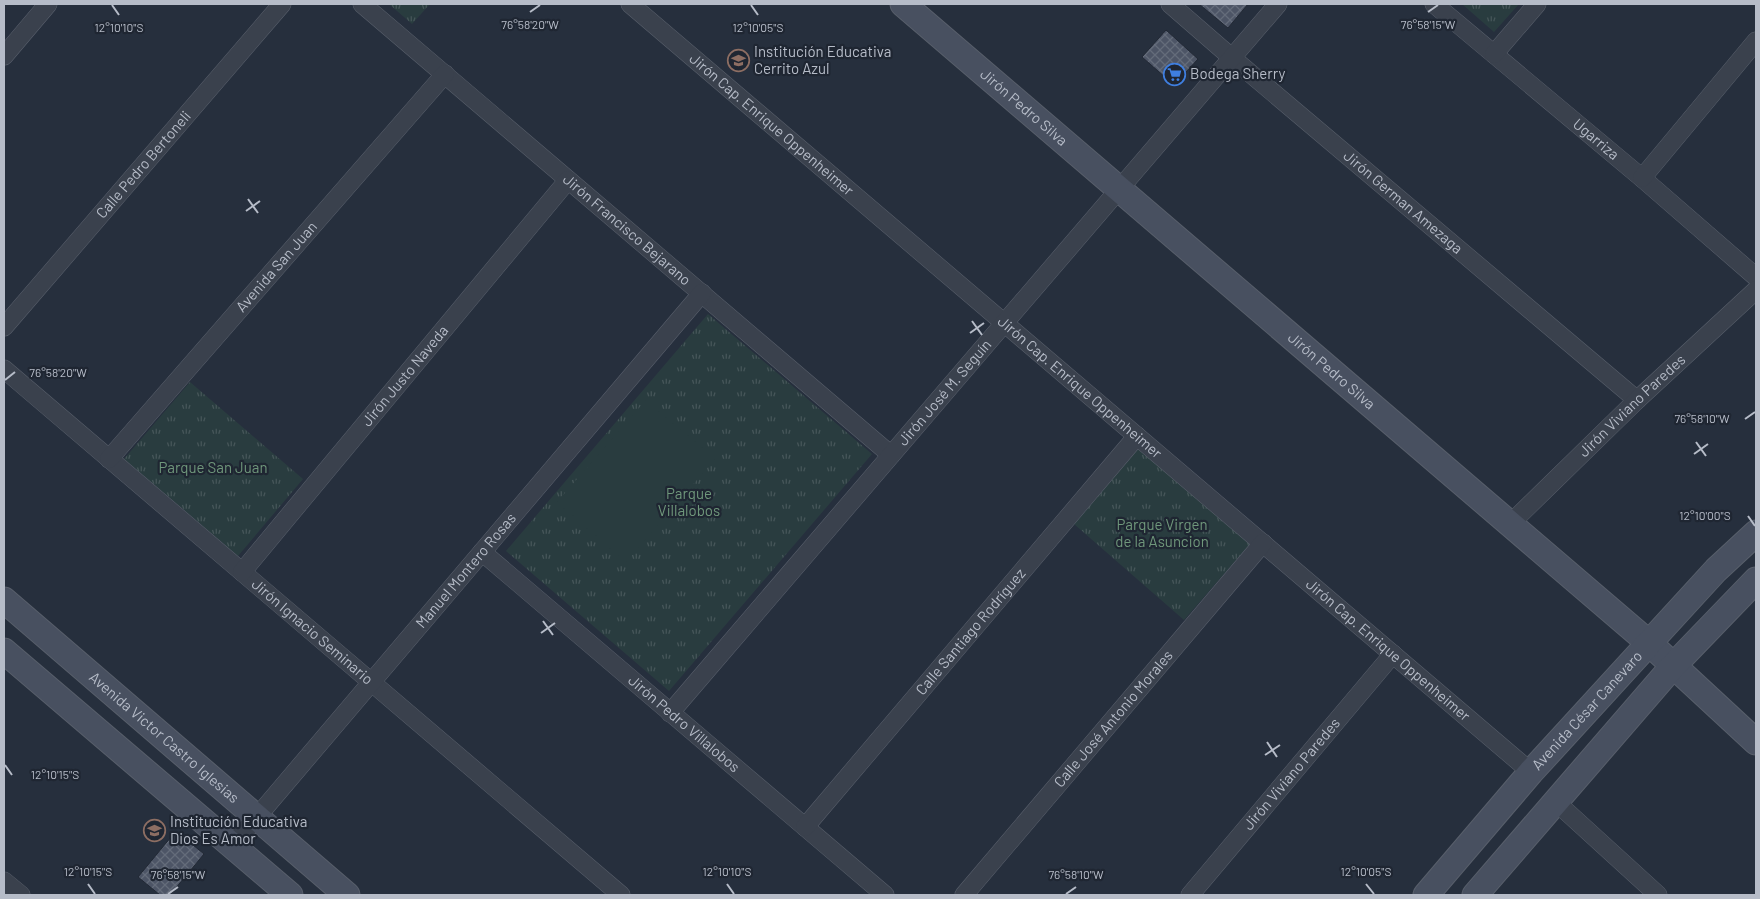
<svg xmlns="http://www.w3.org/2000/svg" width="1760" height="899" viewBox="0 0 1760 899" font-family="Barlow,sans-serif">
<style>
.grass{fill:url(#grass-tufts)}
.pitch{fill:#293c3f}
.building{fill:url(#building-cross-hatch);stroke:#212834}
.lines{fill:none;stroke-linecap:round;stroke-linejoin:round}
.street-casing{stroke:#585f6b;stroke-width:19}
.secondary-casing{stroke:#585f6b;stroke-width:27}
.street{stroke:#3a414d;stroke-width:18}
.secondary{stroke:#485060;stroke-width:25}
.ticks{fill:none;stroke:#b6bcc8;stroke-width:2}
.labels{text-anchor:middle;stroke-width:4.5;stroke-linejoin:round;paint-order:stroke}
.poi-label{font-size:15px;fill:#b6bcc8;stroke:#1f2632;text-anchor:start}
.street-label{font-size:15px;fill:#b6bcc8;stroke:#1f2632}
.park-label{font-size:15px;fill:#6f977b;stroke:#1f2632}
.ticks-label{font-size:12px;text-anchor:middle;fill:#b6bcc8;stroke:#1f2632;stroke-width:4.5;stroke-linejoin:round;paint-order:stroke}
</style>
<defs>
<pattern id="grass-tufts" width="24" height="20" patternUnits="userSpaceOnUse" patternTransform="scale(1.25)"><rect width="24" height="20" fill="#293c3f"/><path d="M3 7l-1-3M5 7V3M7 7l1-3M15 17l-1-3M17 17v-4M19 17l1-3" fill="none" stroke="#465659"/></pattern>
<pattern id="building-cross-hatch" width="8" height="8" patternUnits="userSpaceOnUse" patternTransform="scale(1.25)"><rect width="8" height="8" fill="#4d5566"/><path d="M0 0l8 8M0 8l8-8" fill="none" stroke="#646c7a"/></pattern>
</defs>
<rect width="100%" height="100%" fill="#262f3d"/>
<path class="grass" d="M389 4H430L412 24Z
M1462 4H1519L1494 32Z
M708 314 872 454 669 691 506 551Z
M190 382 303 479 238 556 124 459Z
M1139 448 1250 544 1184 620 1074 524Z"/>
<path class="pitch" d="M646 400 715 459 626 562 557 502Z"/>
<path class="building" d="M1199 4H1248L1228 28Z
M1166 30 1198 59 1174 85 1142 57Z
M176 831 204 854 170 895H160L138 877Z"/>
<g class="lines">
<defs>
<g id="street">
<path id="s1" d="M362 4 891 455"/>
<path id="s2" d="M630 4 1531 772"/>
<path id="s3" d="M1170 4 1231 57 1637 400"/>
<path id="s4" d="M1434 4 1642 178 1756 277"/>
<path d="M1494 54 1537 4"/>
<path d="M4 56 48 4"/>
<path d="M1642 178 1756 41"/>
<path id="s5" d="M4 327 282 4"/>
<path id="s6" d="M4 369 621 895"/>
<path id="s7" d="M109 459 445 74"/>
<path id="s8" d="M1510 524 1637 400 1756 290"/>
<path id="s9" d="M482 552 885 895"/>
<path id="s10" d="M242 572 568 180"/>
<path id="s11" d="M670 713 1278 4"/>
<path d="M1556 802 1658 895"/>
<path id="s12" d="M805 827 1137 436"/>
<path id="s13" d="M231 846 256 818 702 293"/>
<path d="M4 881 21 895"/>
<path id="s14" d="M964 895 1263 543"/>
<path id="s15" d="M1190 895 1393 654"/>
</g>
<g id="secondary">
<path id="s16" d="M903 4 1649 643 1756 742"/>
<path id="s17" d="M4 600 347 895"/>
<path d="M4 651 290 895"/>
<path id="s18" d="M1426 895 1531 772 1716 570 1756 533"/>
<path d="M1475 895 1673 666 1756 580"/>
</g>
</defs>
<use href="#street" class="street-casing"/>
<use href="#secondary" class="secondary-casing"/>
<use href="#street" class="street"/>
<use href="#secondary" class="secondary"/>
</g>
<path class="ticks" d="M112 5 119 15M751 5 758 15M530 12 540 5M1428 12 1438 5M248 199 258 213M246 211 260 201M972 321 982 335M970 333 984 323M5 380 15 372M1745 419 1755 412M1696 442 1706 456M1694 454 1708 444M1748 516 1755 526M543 621 553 635M541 633 555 623M1267 742 1277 757M1265 755 1280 745M5 765 12 775M88 884 95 894M727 884 734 894M1366 884 1374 894M168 894 178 887M1066 894 1076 887"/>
<defs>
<symbol id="school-ring" viewBox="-11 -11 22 22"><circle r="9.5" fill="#1f2632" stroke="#8d6e63" stroke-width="1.5"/><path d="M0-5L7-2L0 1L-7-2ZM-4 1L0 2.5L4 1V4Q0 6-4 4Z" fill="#8d6e63"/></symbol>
<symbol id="supermarket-ring" viewBox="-11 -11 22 22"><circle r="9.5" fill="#1f2632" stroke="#3f7fe0" stroke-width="1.5"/><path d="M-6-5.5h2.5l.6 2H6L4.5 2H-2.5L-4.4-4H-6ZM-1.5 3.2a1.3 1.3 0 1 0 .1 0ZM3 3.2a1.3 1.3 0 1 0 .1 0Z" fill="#3f7fe0"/></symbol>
</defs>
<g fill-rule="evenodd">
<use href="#school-ring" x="726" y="48" width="25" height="25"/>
<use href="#supermarket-ring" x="1162" y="62" width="25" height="25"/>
<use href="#school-ring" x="142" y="818" width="25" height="25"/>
</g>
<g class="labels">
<g class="poi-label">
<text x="754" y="57">Institución Educativa<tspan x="754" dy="17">Cerrito Azul</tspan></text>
<text x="1190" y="79">Bodega Sherry</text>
<text x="170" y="827">Institución Educativa<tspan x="170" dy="17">Dios Es Amor</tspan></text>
</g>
<g class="street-label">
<text dy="5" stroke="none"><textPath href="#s16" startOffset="159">Jirón Pedro Silva</textPath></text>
<text dy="5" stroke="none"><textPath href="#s2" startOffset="186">Jirón Cap. Enrique Oppenheimer</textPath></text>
<text dy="5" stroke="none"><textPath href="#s4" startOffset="211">Ugarriza</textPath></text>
<text dy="5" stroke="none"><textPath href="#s5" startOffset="214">Calle Pedro Bertoneli</textPath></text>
<text dy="5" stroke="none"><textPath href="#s3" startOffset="306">Jirón German Amezaga</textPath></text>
<text dy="5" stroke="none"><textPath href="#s1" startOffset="348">Jirón Francisco Bejarano</textPath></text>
<text dy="5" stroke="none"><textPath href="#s7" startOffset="255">Avenida San Juan</textPath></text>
<text dy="5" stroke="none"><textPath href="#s16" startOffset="564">Jirón Pedro Silva</textPath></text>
<text dy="5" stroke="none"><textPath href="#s10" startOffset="255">Jirón Justo Naveda</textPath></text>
<text dy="5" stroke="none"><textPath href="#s2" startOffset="591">Jirón Cap. Enrique Oppenheimer</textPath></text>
<text dy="5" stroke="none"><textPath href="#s11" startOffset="422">Jirón José M. Seguín</textPath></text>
<text dy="5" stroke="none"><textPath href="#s8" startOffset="170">Jirón Viviano Paredes</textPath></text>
<text dy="5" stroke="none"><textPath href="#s13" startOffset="362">Manuel Montero Rosas</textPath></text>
<text dy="5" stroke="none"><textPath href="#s12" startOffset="256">Calle Santiago Rodríguez</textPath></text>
<text dy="5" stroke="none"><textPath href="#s6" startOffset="405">Jirón Ignacio Seminario</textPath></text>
<text dy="5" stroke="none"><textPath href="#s2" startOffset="996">Jirón Cap. Enrique Oppenheimer</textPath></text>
<text dy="5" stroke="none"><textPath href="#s18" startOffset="245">Avenida César Canevaro</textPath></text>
<text dy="5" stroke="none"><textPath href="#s14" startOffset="231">Calle José Antonio Morales</textPath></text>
<text dy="5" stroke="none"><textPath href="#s9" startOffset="265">Jirón Pedro Villalobos</textPath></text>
<text dy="5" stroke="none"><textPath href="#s17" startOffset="211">Avenida Victor Castro Iglesias</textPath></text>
<text dy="5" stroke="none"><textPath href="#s15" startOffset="158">Jirón Viviano Paredes</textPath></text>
</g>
<g class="park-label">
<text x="213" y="473">Parque San Juan</text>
<text x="689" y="499">Parque<tspan x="689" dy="17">Villalobos</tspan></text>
<text x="1162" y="530">Parque Virgen<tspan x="1162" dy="17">de la Asuncion</tspan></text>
</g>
</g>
<g class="ticks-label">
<text x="530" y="29">76°58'20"W</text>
<text x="1428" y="29">76°58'15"W</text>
<text x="119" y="32">12°10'10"S</text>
<text x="758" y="32">12°10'05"S</text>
<text x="58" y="377">76°58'20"W</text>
<text x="1702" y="423">76°58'10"W</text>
<text x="1705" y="520">12°10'00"S</text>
<text x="55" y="779">12°10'15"S</text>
<text x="88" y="876">12°10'15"S</text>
<text x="727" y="876">12°10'10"S</text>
<text x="1366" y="876">12°10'05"S</text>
<text x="178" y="879">76°58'15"W</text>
<text x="1076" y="879">76°58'10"W</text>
</g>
<rect width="1760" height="899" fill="none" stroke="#b6bcc8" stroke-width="10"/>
</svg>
